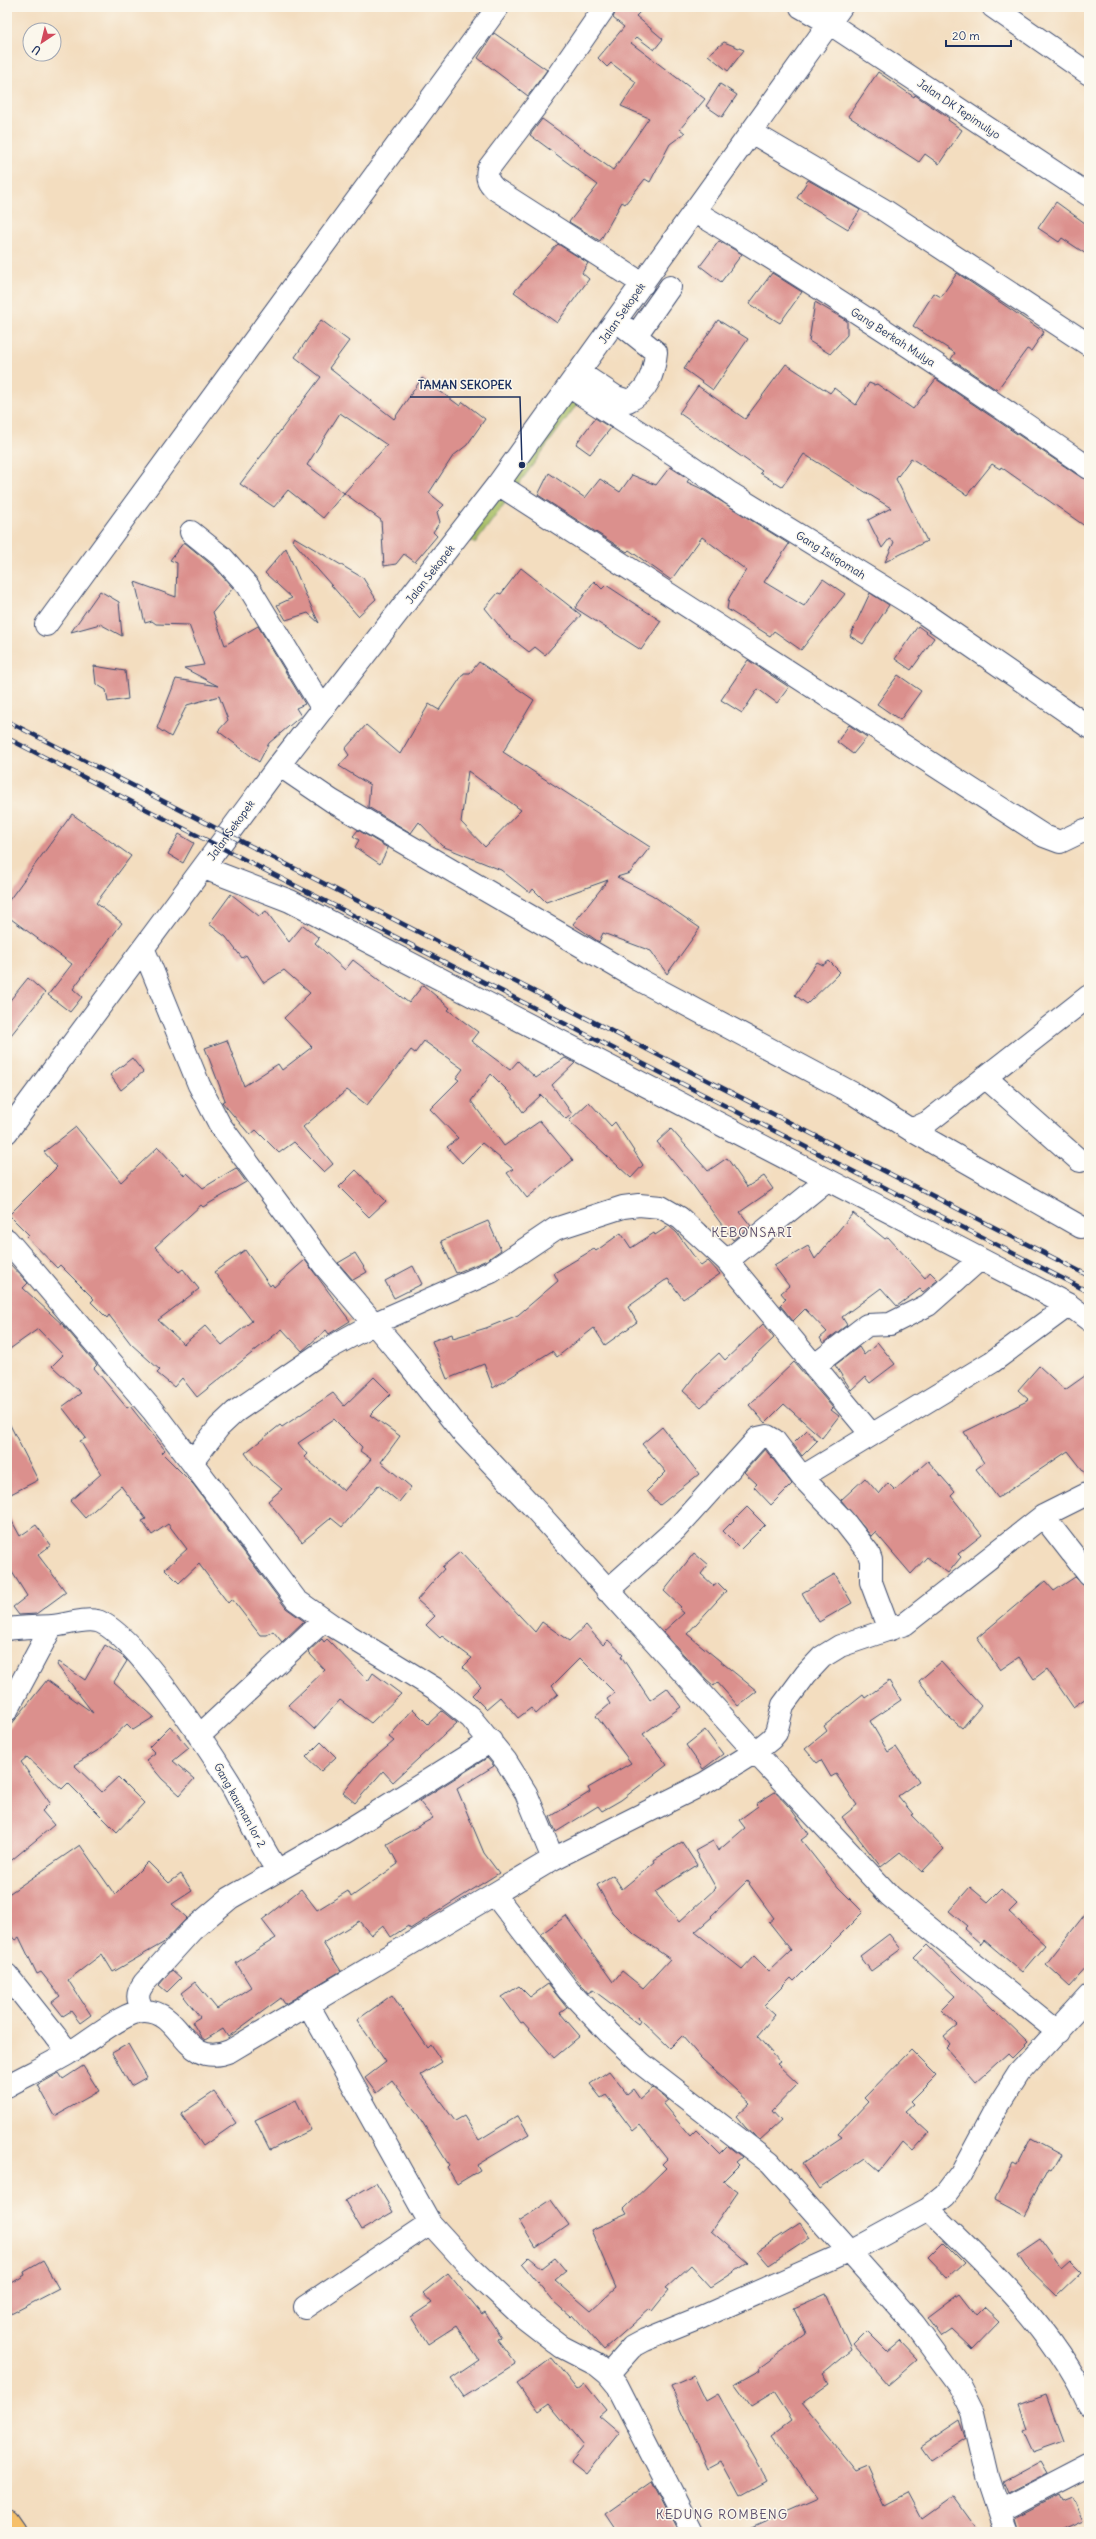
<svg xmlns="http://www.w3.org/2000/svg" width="1096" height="2539" viewBox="0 0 1096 2539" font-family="Delius,sans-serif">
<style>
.green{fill:#a6be64;stroke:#607661}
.building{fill:#db908d;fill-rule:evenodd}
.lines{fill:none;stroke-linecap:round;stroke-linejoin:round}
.minor-casing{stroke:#3b496d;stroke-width:24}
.major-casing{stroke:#3b496d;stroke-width:24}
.minor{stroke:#fff;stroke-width:22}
.major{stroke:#f6c06b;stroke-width:22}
.rail-casing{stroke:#1b2f5e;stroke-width:4.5}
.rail{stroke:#fbf7ec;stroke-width:3;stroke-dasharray:9;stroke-linecap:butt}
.labels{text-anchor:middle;stroke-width:3;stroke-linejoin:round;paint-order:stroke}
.street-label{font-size:11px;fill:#1b2f5e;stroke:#fbf7ec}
.quarter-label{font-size:13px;letter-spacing:1px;fill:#5e516e;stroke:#fbf7ec}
.leader{fill:none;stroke:#1b2f5e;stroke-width:1.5}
.callout-dot{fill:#1b2f5e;stroke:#fbf7ec;stroke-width:1.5}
.callout-label{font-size:12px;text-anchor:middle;font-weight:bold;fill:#1b2f5e;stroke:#fbf7ec;stroke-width:3;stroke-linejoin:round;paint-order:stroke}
</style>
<rect width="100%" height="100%" fill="#fbf7ec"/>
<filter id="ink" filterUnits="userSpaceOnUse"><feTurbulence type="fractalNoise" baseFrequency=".025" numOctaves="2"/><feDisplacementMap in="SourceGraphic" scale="8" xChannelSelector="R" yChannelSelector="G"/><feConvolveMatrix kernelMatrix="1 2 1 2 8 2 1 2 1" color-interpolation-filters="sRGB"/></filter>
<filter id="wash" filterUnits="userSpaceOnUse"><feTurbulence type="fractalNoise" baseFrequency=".012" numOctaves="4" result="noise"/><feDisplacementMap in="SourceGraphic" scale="16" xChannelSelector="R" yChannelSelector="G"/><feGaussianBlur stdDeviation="0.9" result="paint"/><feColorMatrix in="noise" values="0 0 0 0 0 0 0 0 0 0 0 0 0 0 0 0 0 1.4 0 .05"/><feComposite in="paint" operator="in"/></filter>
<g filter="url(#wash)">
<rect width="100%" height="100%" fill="#f3ddbf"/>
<path class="green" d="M570 387 583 396 475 544 461 534Z"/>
<g id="blocks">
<path class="building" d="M617 7H645L636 16 663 39 654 50 637 37 631 43 705 99 680 129 685 133 670 144 650 182 645 179 625 204 622 202 600 241 569 222 598 185 530 135 542 119 613 170 649 118 621 106 636 82 611 63 607 67 598 58 624 27 613 18Z
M494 33 547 70 528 96 478 58Z
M724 42 744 50 728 71 708 55Z
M878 72 914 97 915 95 949 118 948 120 962 130 939 164 925 154 919 162 848 116Z
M720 84 737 95 722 117 706 106Z
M808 180 860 210 848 229 797 198Z
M1056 202 1089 226V256L1062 238 1059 242 1038 228Z
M719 241 742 254 721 282 700 266Z
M558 244 588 263 582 273 589 279 557 323 514 292Z
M772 273 802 292 780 323 749 304Z
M957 273 1044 332 1031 351 1027 349 997 390 951 359 955 353 913 326 934 293 941 297Z
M815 302 847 321V335L830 354 809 341Z
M321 320 349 341 329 368 394 419 422 378 460 406 463 402 485 419 467 445 453 456 429 493 444 505 437 512 440 522 433 532 437 536 415 562 404 554 396 564 384 566 381 520 344 493 323 518 288 490 274 507 240 484 321 377 295 357ZM340 413 387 445 344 493 307 465Z
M718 320 748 339 713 390 684 369Z
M786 364 830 393 834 388 856 405 869 383 874 385 877 384 913 409 936 379 1082 478 1089 480V529L1001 467 1000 469 992 464 967 495 911 458 896 479 927 541 885 562 894 542 889 539 882 548 868 520 891 508 804 454 782 487 760 473 762 471 679 413 698 386 745 419Z
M595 418 611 428 590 454 576 444Z
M670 467 689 479 687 482 700 488 789 544 764 582 804 606 823 579 845 594 801 650 774 631 770 636 727 609 729 598 746 570 702 537 671 580 629 550 627 552 538 495 549 473 585 498 600 479 620 492 632 475 656 485Z
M294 537 363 578 376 599 358 616 292 540Z
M184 542 213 566 233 588 213 612 225 645 258 626 305 704 296 708 301 716 269 743 259 762 218 731 228 720 219 696 187 705 171 737 157 728 176 679 218 686 184 668 204 665 189 625 156 624 152 621 145 623 135 582 176 597 177 563 170 560Z
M286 548 305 593 319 623 308 613 286 620 277 605 292 598 265 573Z
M521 568 581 615 545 655 535 647 529 652 506 634 485 608 498 593 501 594Z
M594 581 602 589 606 585 661 621 641 650 575 608Z
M100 591 119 602 122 636 100 624 71 632Z
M870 593 889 605 863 644 850 636Z
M918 626 934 638 911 670 895 659Z
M748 660 789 687 777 703 758 689 742 713 721 700Z
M479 662 534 700 503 752 650 847 630 873 617 877 652 895 700 928 667 974 651 951 603 933 599 942 573 924 608 880 546 902 533 889 530 893 501 870 442 846 419 822 411 833 368 807 370 785 339 766 349 755 345 749 366 725 400 754 429 704 439 710 464 673H470ZM468 771 521 810 485 847 461 822Z
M94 666 125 671 128 699 108 702 106 690 96 684Z
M898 675 921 691 900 720 877 704Z
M849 725 867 737 853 754 837 742Z
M72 814 131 856 96 903 122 923 73 989 82 997 70 1012 48 995 72 964 7 916V903Z
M358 830 388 848 380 864 355 847 359 840 353 836Z
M179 834 194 843 183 863 168 854Z
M231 894 259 916 266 911 289 942 303 925 319 938 315 943 345 970 353 960 409 1003 423 985 450 1008 448 1010 478 1032 471 1041 510 1070 518 1061 536 1078 565 1058 575 1063 552 1085 572 1114 566 1119 541 1095 523 1112 509 1092 491 1074 471 1101 504 1146 540 1121 573 1160 527 1198 507 1173 513 1169 482 1143 462 1163 447 1147 458 1138 430 1109 459 1080 456 1078 463 1069 424 1041 415 1053 411 1050 367 1105 347 1090 303 1127 333 1164 324 1172 294 1142 279 1153 256 1130 250 1135 222 1102 225 1100 205 1048 227 1040 244 1086 278 1064 282 1070 312 1047 284 1018 310 993 284 970 264 983 246 955 242 958 226 937 209 924Z
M829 961 840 972 807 1004 795 995 817 962 823 965Z
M28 978 45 993 7 1040V1004Z
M132 1058 143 1072 121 1090 110 1075Z
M589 1102 611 1126 615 1122 643 1165 631 1178 569 1121Z
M76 1127 121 1182 158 1147 185 1176 187 1173 203 1188 236 1168 246 1182 203 1207 201 1205 155 1247 179 1272 183 1269 199 1289 158 1320 184 1344 205 1326 222 1345 252 1321 214 1272 245 1250 270 1286 272 1284 274 1287 305 1260 350 1321 329 1334 326 1330 302 1351 282 1329 197 1397 182 1378 174 1387 157 1373 160 1370 131 1344 109 1315 107 1318 91 1302 94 1299 60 1265 57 1268 27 1237 29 1235 9 1215 57 1167 44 1152Z
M671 1129 708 1171 727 1158 747 1187 764 1176 773 1189 740 1212 751 1226 733 1240 692 1184 657 1142Z
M356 1170 386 1201 369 1217 339 1187Z
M853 1213 885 1239 888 1237 925 1278 930 1272 938 1280 923 1292 920 1289 897 1306 881 1288 842 1317 847 1325 823 1343 820 1338 827 1332 805 1309 793 1321 780 1305 786 1299 781 1293 789 1286 774 1266 808 1246 815 1259Z
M488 1221 501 1250 487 1260 456 1273 441 1241Z
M669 1226 677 1233 701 1266 708 1261 720 1274 683 1299 668 1279 664 1281 628 1307 637 1322 605 1345 594 1328 557 1357 552 1351 493 1388 484 1364 447 1379 432 1341 452 1334 453 1338 486 1328 518 1315 558 1281 554 1273 594 1249 596 1251 621 1233 631 1248 654 1233 655 1235Z
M355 1253 367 1272 353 1280 338 1263Z
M7 1261 28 1283 23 1288 64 1326 97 1365 94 1368 127 1408 130 1406 165 1450 162 1453 193 1484 286 1608 304 1621 282 1642 273 1631 267 1635H260L232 1599 228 1603 199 1564 179 1583 165 1569 187 1549 168 1524 152 1535 142 1521 146 1519 121 1486 85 1518 70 1501 101 1474 80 1441 86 1438 62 1407 81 1393 52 1366 63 1355 38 1329 7 1351Z
M413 1266 422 1284 394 1298 385 1281Z
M763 1324 774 1338 701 1407 683 1391 696 1374 719 1353 725 1360Z
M878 1343 895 1364 870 1383 865 1377 851 1390 835 1365 859 1347 864 1355Z
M794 1362 833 1408 831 1410 839 1416 822 1438 784 1404 765 1423 749 1405Z
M1039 1366 1065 1390 1089 1373V1478L1068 1451 998 1498 976 1469 984 1463 964 1432 1029 1400 1018 1390Z
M374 1377 391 1394 370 1415 400 1436 381 1462 411 1487 399 1502 378 1485 342 1527 331 1518 302 1542 268 1501 282 1489 254 1465 245 1453 280 1425 282 1427 333 1393 344 1406ZM334 1419 362 1447 360 1451 371 1459 344 1491 304 1457 307 1454 298 1443Z
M7 1419 38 1480 7 1496Z
M662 1427 699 1474 660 1505 647 1491 666 1472 642 1444Z
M807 1430 817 1441 802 1456 793 1444Z
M765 1449 792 1484 771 1505 754 1487 757 1484 744 1472Z
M928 1461 955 1492 951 1496 982 1535 958 1554 961 1557 948 1573 927 1557 911 1574 875 1532 871 1536 841 1500 865 1478 879 1494 888 1483 895 1490Z
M747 1507 765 1525 741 1549 723 1531Z
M7 1512 20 1536 36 1525 51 1545 38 1555 66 1592 36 1614 19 1615 13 1607 27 1596 7 1564Z
M460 1552 535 1632 542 1622 569 1641 586 1625 603 1645 608 1640 623 1654 621 1656 650 1700 667 1688 681 1707 643 1734 667 1765 621 1800 602 1811 598 1806 556 1832 550 1817 590 1792 588 1788 631 1763 596 1716 610 1704 607 1699 615 1693 580 1658 552 1686 558 1694 536 1714 531 1708 518 1718 500 1697 486 1709 472 1695 481 1686 463 1667 472 1658 442 1636 440 1638 426 1625 435 1616 417 1600 444 1569 442 1567Z
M694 1553 708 1565 701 1574 714 1586 718 1583 726 1591 687 1634 757 1691 738 1706 717 1682 714 1686 706 1679 663 1632 684 1613 679 1609 681 1607 664 1591Z
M835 1574 852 1603 819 1622 802 1593Z
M1075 1577 1084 1586 1089 1587V1696L1073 1707 1047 1669 1034 1679 1019 1657 1000 1670 977 1638 1045 1581 1054 1591Z
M322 1639 324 1642 327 1639 368 1681 373 1673 401 1694 371 1723 340 1700 314 1729 288 1705 325 1670 308 1652Z
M105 1645 121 1655 127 1661 114 1682 154 1717 133 1730 127 1724 100 1749 74 1765 102 1792 118 1777 144 1803 117 1832 68 1783 62 1789 27 1757 21 1762 50 1803 42 1811 54 1825 7 1864V1730L47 1680 93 1713 57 1665 59 1662 85 1680Z
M941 1662 981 1706 962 1728 945 1714 919 1681Z
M889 1681 901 1700 870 1721 888 1752 896 1747 919 1781 898 1796 913 1814 911 1815 944 1849 922 1872 900 1852 881 1867 842 1817 857 1805 836 1774 831 1777 821 1760 817 1763 805 1749 827 1731 824 1726 863 1695 865 1698Z
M413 1709 428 1724 442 1711 457 1723 393 1782 383 1771 355 1803 343 1793 366 1765 394 1741 389 1737Z
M170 1726 189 1748 173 1761 194 1779 180 1795 162 1779 146 1760 155 1753 149 1747Z
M705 1730 723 1754 703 1769 686 1745Z
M321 1742 336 1757 321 1771 306 1757Z
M487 1758 494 1766 457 1789 484 1853 499 1873 410 1929 408 1926 391 1937 383 1925 371 1935 359 1921 323 1943 341 1971 285 2004 281 1998 228 2037 223 2029 205 2040 201 2037 192 2022 200 2017 181 1993 195 1982 217 2009 251 1987 236 1963 276 1938 262 1920 301 1889 317 1910 348 1891 351 1897 398 1864 387 1844 433 1818 419 1801Z
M775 1792 791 1809 809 1834 801 1840 838 1887 863 1912 794 1981 791 1978 764 2005 775 2015 757 2036 780 2062 777 2064 798 2084 772 2111 781 2121 760 2140 746 2128 736 2116 750 2103 701 2058 682 2036 670 2048 638 2017 640 2021 638 2024 593 1990 588 1993 541 1934 566 1916 613 1982 622 1971 643 1988 670 1959 634 1934 612 1912 597 1885 613 1875 622 1889 655 1862 654 1860 682 1842 697 1865 655 1892 679 1922 716 1888 695 1851 713 1841 718 1851 745 1828 739 1820 758 1806 756 1804ZM747 1881 774 1918 769 1922 791 1950 769 1971 754 1956 742 1969 695 1932 712 1917 711 1916Z
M80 1845 115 1895 148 1862 169 1883 181 1874 192 1891 172 1904 187 1918 163 1943 113 1972 102 1954 68 1980 91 2015 80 2023 71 2011 63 2016 52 2002 60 1996 41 1972 37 1974 19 1937 15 1940 7 1931V1895Z
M970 1887 988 1902 1001 1889 1017 1904 1009 1912 1045 1945 1022 1972 984 1940 981 1944 964 1929 967 1926 949 1911Z
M1089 1909V1965L1070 1986 1046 1964Z
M889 1934 901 1949 871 1971 860 1956Z
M927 1945 1027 2042 1012 2057 1008 2053 976 2082 946 2048 950 2044 944 2036 957 2025 941 2010 955 1996 914 1958Z
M172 1970 181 1978 167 1992 159 1985Z
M548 1984 567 2008 560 2013 580 2036 554 2058 523 2022 521 2023 502 1997 519 1986 530 1997Z
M392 1995 428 2048 431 2045 442 2062 421 2075 455 2121 464 2116 479 2140 518 2116 529 2134 477 2165 480 2170 457 2184 447 2167 449 2165 416 2112 392 2080 376 2093 365 2078 386 2062 357 2020Z
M128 2044 147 2077 131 2086 112 2053Z
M911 2050 936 2075 910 2101 913 2104 905 2111 929 2133 913 2151 903 2142 880 2171 865 2158 819 2189 802 2164 842 2137 838 2134 868 2102 864 2098Z
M83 2066 99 2091 55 2116 38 2085 59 2073 63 2079Z
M609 2071 627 2094 633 2089 640 2099 653 2088 668 2100 663 2104 690 2136 696 2130 720 2154 728 2146 742 2157 736 2162 739 2165 723 2181 738 2192 711 2231 748 2263 711 2287 691 2265 665 2289 668 2291 652 2311 650 2309 604 2350 572 2314 570 2316 553 2301 522 2264 529 2257 542 2268 555 2258 566 2271 555 2280 591 2311 616 2288 591 2230 627 2214 624 2209 666 2168 662 2164 667 2159 640 2125 633 2131 606 2095 601 2098 590 2084Z
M214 2092 236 2123 203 2146 181 2114Z
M296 2100 311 2130 270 2150 255 2120Z
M1031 2138 1061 2154 1051 2171 1049 2170 1025 2215 995 2199 1013 2163 1017 2165Z
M376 2183 393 2212 362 2230 345 2201Z
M551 2200 569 2225 536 2248 519 2221Z
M800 2223 810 2238 769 2265 757 2251Z
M1040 2239 1061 2268 1070 2260 1082 2272 1057 2296 1026 2266 1018 2254Z
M943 2242 964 2263 948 2278 928 2257Z
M43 2261 59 2289 7 2316V2286L25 2275 24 2272Z
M448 2273 482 2315 485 2313 501 2337 497 2339 516 2364 464 2397 451 2379 479 2360 456 2326 428 2344 411 2317 432 2303 423 2293Z
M960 2293 977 2315 984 2308 999 2322 972 2350 951 2330 942 2336 928 2317Z
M826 2294 851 2350 823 2373 830 2383 801 2404 855 2470 867 2465 885 2505 908 2493 922 2519 954 2496 980 2532H740L817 2498 772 2435 792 2420 774 2392 751 2406 735 2384 760 2370 759 2368 806 2334 794 2308Z
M867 2331 887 2351 899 2341 917 2360 888 2385 853 2345Z
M552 2358 577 2390 585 2384 606 2410 599 2416 619 2433 586 2474 571 2462 584 2446 549 2404 538 2412 517 2384Z
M694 2376 706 2401 718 2394 767 2481 740 2496 721 2461 708 2468 671 2386Z
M1046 2395 1063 2441 1032 2452 1022 2430 1027 2428 1019 2405Z
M960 2420 966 2437 931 2460 921 2446Z
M1040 2461 1047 2473 1008 2493 1003 2481Z
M652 2481 678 2532H617L605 2514Z
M1059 2495 1062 2501 1072 2497 1083 2522 1061 2532H1019L1015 2518Z"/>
</g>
</g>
<g filter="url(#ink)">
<use href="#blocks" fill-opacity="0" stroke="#3b496d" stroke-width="1"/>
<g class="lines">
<defs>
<path id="minor" d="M605 7 542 98 488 169C486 178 488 182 495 189L643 284
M801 7 829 23 1089 195
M993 7 1089 74
M751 132 884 210 1089 345
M694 211C829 291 960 379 1089 468
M637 334 670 287
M580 373 616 397 628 401C648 392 654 373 656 352L617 321
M570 387 681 459 730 493 906 601 1089 727
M498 484 1044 836 1060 842 1085 830 1089 832
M191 532 222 557 248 586 323 709
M46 625 498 7
M279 765 332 801 640 980 854 1094 911 1130 928 1122 1089 996
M204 868 290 901 1069 1305 1089 1320
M144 950 199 1085 220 1125 323 1264 405 1360 461 1431 533 1507 755 1752 890 1896 1058 2032
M985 1077 1080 1161
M911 1130 1081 1227
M7 1132 279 765 498 484 841 7
M7 1240 153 1411 296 1600 333 1626 434 1688 471 1718 506 1761 526 1793 553 1859
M727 1261 827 1180
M814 1366 867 1325 890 1324 928 1305 980 1259
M192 1462 219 1427 235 1412 324 1351 373 1324 491 1272 555 1229 623 1207 639 1205 661 1207 680 1218 727 1261 871 1434
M802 1477 843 1520 868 1552 871 1560V1582L889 1630
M1043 1516 1089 1575
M607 1591 676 1529 758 1438 767 1436 774 1440 802 1477 992 1362 1069 1305
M7 1629C22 1627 37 1627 52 1626 66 1625 83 1618 97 1621 132 1630 209 1749 230 1783 247 1812 258 1844 278 1871
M7 1710 52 1626
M199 1736 324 1620
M495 1895 569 1991 610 2034 642 2064 770 2163 914 2324 959 2385 973 2413 988 2477 1001 2516
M7 1975 69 2053
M309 2006 430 2223 470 2267 523 2317 562 2347 597 2365 608 2374 617 2385 692 2532
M143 2010C137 1999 136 1994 144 1983L192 1930 230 1898 347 1831 491 1741
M7 2086C27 2075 49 2065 69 2053 87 2043 125 2010 145 2011 184 2012 183 2070 230 2051L553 1859 705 1783 755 1752 771 1739 776 1733 783 1705 806 1674 822 1657 840 1646 905 1624 1043 1516 1089 1493
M928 2209C989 2267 1053 2328 1089 2405
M305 2307 430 2223
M608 2374 632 2347 645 2340 702 2317 851 2251 928 2209 945 2195 961 2174 996 2109 1019 2073 1089 1996
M1007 2532 1001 2516 1006 2508 1089 2465"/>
<path id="major" d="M7 2522 14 2532"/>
</defs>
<use href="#minor" class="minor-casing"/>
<use href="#major" class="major-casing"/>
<use href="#minor" class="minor"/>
<use href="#major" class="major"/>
<defs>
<path id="rail" d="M7 721 1089 1276
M7 738 1089 1292"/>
</defs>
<use href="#rail" class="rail-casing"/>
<use href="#rail" class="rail"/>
</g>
</g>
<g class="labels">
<g class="street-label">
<text transform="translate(959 109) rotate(34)" y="4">Jalan DK Tepimulyo</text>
<text transform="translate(622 313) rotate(-55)" y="4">Jalan Sekopek</text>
<text transform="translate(893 337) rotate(33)" y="4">Gang Berkah Mulya</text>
<text transform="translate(831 555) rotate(32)" y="4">Gang Istiqomah</text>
<text transform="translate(430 574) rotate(-52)" y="4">Jalan Sekopek</text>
<text transform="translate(231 830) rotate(-54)" y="4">Jalan Sekopek</text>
<text transform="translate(240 1805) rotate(61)" y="4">Gang kauman lor 2</text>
</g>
<g class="quarter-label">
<text x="752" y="1237">KEBONSARI</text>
<text x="722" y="2519">KEDUNG ROMBENG</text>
</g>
</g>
<path class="leader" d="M522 465L520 397H410"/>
<circle class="callout-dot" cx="522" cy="465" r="4"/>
<g class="callout-label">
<text x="465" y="389">TAMAN SEKOPEK</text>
</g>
<rect width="1096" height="2539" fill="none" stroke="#fbf7ec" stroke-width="24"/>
<g transform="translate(42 42) rotate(215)"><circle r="19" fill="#fbf7ec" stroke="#a1a7b3"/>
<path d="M0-3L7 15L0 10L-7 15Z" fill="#d1495b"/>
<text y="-6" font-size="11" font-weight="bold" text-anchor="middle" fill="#1b2f5e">U</text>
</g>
<path d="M946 40v6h65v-6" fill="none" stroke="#1b2f5e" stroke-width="2"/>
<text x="952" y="40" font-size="12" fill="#1b2f5e" stroke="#fbf7ec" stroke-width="3" paint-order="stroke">20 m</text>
</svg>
